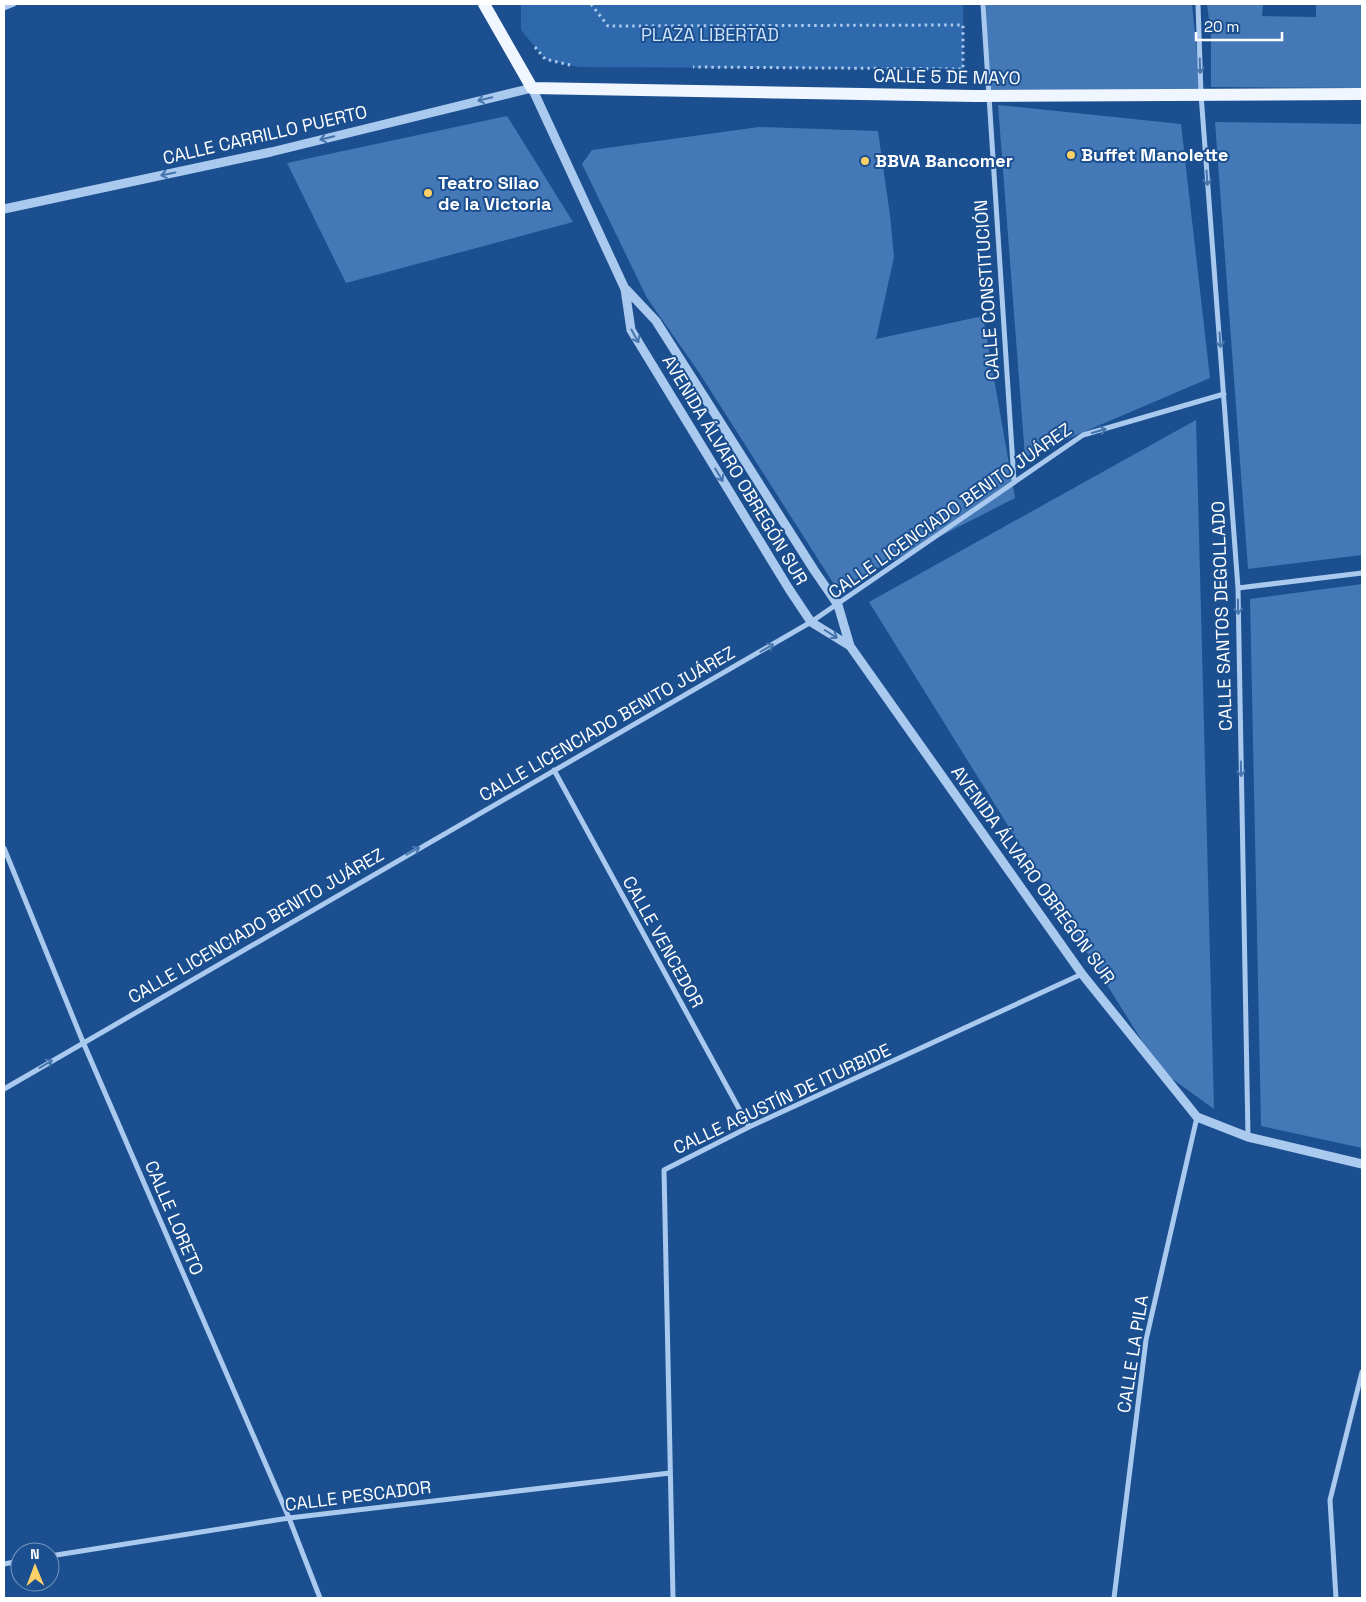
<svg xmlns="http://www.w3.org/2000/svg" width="1366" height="1602" viewBox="0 0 1366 1602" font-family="'Space Grotesk',sans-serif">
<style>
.green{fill:#2e69ad}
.building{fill:#4478b7}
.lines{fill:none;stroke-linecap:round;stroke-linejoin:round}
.path{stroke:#a9c9ee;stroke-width:3;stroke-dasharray:2.5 4;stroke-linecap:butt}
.minor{stroke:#a9c9ee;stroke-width:5}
.tertiary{stroke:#a9c9ee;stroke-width:9}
.primary{stroke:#f0f6ff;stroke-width:12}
.oneway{stroke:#4674ac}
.poi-dot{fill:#ffd166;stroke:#1b4f8f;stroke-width:2}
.labels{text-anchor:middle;stroke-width:4;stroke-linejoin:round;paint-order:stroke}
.park-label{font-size:18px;fill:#cfe3fa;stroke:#1b4f8f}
.street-label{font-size:18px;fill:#fff;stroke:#1b4f8f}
.poi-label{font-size:18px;font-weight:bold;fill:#fff;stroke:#1b4f8f;text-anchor:start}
</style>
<rect width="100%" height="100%" fill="#1b4f8f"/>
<path class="green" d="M521 4H963V69L578 67 545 59 521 30Z"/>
<path class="building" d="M986 4H1192L1201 94 988 96Z
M1207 4H1263L1262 16 1316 17V4H1362V88L1211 87V36Z
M998 105 1181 124 1210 378 1025 457Z
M507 116 573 222 346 283 287 163Z
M1215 122 1362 124V555L1248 569Z
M759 127 878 131 890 215 894 257 876 339 983 316 1015 498 837 589 700 374 647 298 582 164 592 150Z
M1196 420 1214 1109 1160 1070 869 602Z
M1362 584V1148L1261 1126 1250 599Z"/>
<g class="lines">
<path class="path" d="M591 4 608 26 963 25V69L693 67
M535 47 545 59 574 66"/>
<path class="minor" d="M983 4 1014 481
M1198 4 1201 94 1238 588 1248 1137
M4 8 14 4
M1238 588 1362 573
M554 770 749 1127
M4 848 83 1042 289 1518 320 1598
M4 1089 811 622 1083 435 1224 394
M50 1556 289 1518 670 1473
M4 1564 20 1561
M673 1598 664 1170 749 1127 1082 974
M1114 1598 1146 1340 1197 1117
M1336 1598 1330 1500 1362 1372"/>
<path class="tertiary" d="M4 209 271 152 532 88 625 289 631 330 789 589 811 622 850 646
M626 289 656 321 814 570 838 605 850 646 1082 974 1197 1117 1248 1137 1362 1164"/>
<path class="primary" d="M484 4 532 88 975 96 1362 94"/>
</g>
<defs><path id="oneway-shaft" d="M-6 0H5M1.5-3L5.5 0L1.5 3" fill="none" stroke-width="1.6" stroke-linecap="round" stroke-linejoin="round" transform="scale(1.25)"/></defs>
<g class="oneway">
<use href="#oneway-shaft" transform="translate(1200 66) rotate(88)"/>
<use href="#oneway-shaft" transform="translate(485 99) rotate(166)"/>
<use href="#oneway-shaft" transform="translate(327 138) rotate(166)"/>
<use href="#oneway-shaft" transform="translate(168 174) rotate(168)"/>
<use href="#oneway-shaft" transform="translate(1207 178) rotate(86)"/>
<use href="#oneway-shaft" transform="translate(635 336) rotate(61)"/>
<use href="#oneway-shaft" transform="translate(1220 340) rotate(86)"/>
<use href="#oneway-shaft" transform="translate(1099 431) rotate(-16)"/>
<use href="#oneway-shaft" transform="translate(719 475) rotate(59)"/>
<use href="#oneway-shaft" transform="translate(1238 607) rotate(89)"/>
<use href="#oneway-shaft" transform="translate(831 634) rotate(32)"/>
<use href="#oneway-shaft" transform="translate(767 648) rotate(-30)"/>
<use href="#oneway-shaft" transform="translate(1241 769) rotate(89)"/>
<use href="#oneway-shaft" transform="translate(413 851) rotate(-30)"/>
<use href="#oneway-shaft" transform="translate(46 1064) rotate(-31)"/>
</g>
<g class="poi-dot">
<circle cx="1071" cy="155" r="5"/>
<circle cx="865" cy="161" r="5"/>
<circle cx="428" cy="193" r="5"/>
</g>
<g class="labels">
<g class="park-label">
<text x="710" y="41">PLAZA LIBERTAD</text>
</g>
<g class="street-label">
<text transform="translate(947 77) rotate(1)" y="6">CALLE 5 DE MAYO</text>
<text transform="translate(265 135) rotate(-13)" y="6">CALLE CARRILLO PUERTO</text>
<text transform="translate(987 290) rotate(-94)" y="6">CALLE CONSTITUCIÓN</text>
<text transform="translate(735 470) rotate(59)" y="6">AVENIDA ÁLVARO OBREGÓN SUR</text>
<text transform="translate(950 511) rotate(-35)" y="6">CALLE LICENCIADO BENITO JUÁREZ</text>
<text transform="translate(1222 616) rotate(-92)" y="6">CALLE SANTOS DEGOLLADO</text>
<text transform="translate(607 724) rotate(-30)" y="6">CALLE LICENCIADO BENITO JUÁREZ</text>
<text transform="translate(1033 875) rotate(54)" y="6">AVENIDA ÁLVARO OBREGÓN SUR</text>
<text transform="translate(256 926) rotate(-30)" y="6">CALLE LICENCIADO BENITO JUÁREZ</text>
<text transform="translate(663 942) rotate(61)" y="6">CALLE VENCEDOR</text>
<text transform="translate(782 1099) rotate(-25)" y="6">CALLE AGUSTÍN DE ITURBIDE</text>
<text transform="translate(174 1218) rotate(67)" y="6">CALLE LORETO</text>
<text transform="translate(1133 1354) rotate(-81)" y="6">CALLE LA PILA</text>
<text transform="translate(358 1496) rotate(-7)" y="6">CALLE PESCADOR</text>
</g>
<g class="poi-label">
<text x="1081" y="161">Buffet Manolette</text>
<text x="875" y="167">BBVA Bancomer</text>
<text x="438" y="189">Teatro Silao<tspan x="438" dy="21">de la Victoria</tspan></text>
</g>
</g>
<rect width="1366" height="1602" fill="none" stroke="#ffffff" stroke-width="10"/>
<g transform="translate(35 1567) rotate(359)"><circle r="24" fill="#1b4f8f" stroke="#7695bc"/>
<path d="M0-4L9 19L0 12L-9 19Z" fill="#ffd166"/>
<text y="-8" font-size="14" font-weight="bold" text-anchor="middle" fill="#ffffff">N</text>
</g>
<path d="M1196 32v8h86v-8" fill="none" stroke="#ffffff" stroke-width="2.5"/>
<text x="1204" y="32" font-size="15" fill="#ffffff" stroke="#1b4f8f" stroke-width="4" paint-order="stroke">20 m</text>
</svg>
